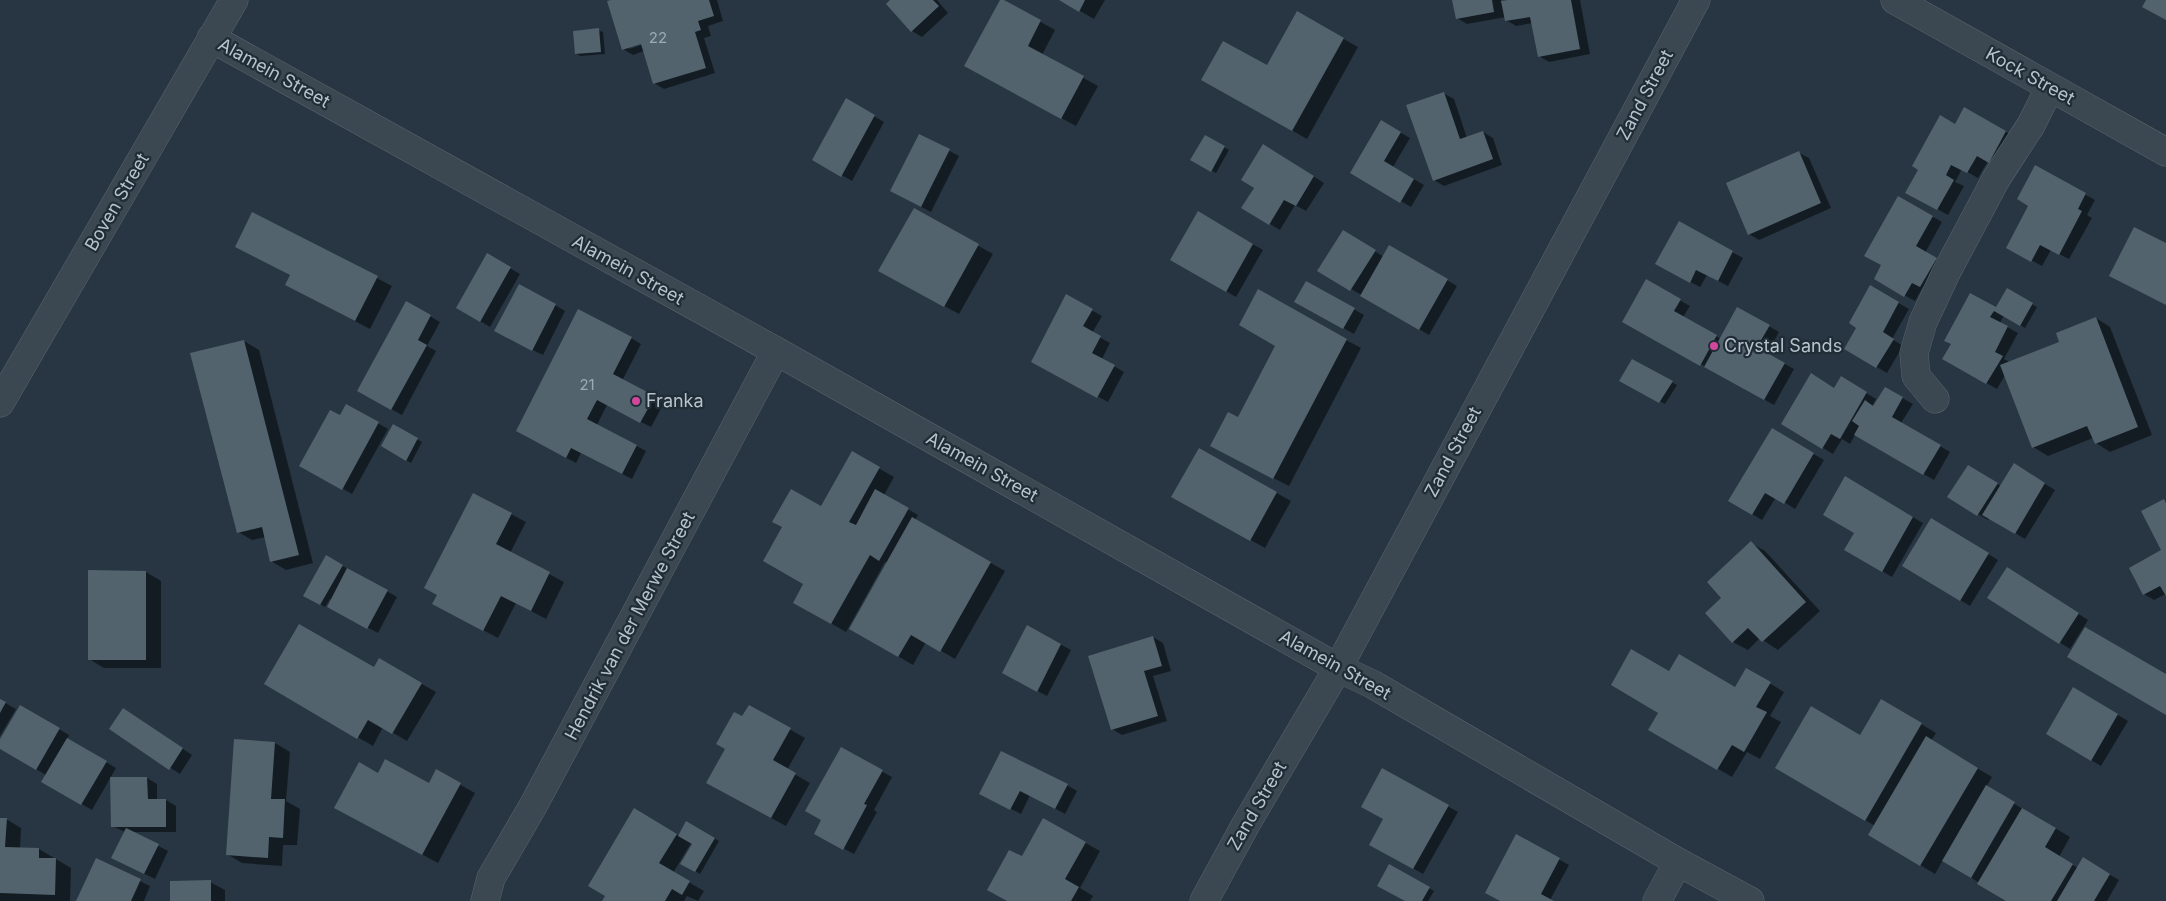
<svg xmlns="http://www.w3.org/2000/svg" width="2166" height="901" viewBox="0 0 2166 901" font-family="Inter,sans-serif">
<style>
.shadow{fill:#0007;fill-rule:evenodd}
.building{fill:#52636e}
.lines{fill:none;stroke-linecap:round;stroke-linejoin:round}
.minor-casing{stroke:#59656f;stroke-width:29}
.minor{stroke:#3b4851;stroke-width:28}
.hotel-dot{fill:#d1479c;stroke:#202d37;stroke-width:2}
.labels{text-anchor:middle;stroke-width:4.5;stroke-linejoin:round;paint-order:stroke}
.number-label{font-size:15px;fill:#9eaab4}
.street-label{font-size:18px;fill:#b8c2cb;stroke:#202d37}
.poi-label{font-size:18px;fill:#b8c2cb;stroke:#202d37;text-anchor:start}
</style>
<rect width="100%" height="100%" fill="#273642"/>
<path class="shadow" d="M615 0H717L723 21 708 26 711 36 704 38 715 73 664 89 654 83 644 51 633 55 623 49ZM646 41 647 43 629 49V46Z
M891 0H937L948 13 922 37 912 31 887 4Z
M1002 0 1055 30 1042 55 1098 86 1076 126 980 74Z
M1061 0H1105L1094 19Z
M1454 0H1501V3L1515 0H1580L1590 54 1549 62 1539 56 1533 23 1516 26 1506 20V17L1467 24 1457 18Z
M1297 13 1358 47 1307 139 1203 79 1267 67Z
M598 30 603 32 605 54 581 56 576 54Z
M1443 93 1454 99 1467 138 1483 132 1493 138 1502 165 1444 186 1434 180Z
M846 100 884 122 852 181 813 159Z
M1965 109 2015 137 1999 167 1988 161 1978 178 1962 169 1955 182 1964 186 1948 215 1907 192 1919 170 1956 126Z
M1382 122 1410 138 1393 167 1424 185 1411 207 1352 172Z
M920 135 959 156 931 212 902 197Z
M1205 136 1229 150 1216 173 1192 160Z
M1274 151 1324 183 1306 211 1295 205 1280 230 1243 208Z
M1799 153 1809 158 1831 208 1759 240 1749 234Z
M2035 167 2095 200 2087 215 2092 218 2069 259 2051 250 2042 266 2007 247 2030 205Z
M1898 197 1942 222 1925 253 1946 265 1931 292 1923 287 1915 301 1875 279 1883 265Z
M914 210 993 254 959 314 894 279Z
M1198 213 1263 250 1236 297 1172 259Z
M1679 223 1743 258 1728 286 1707 275 1700 287 1657 264Z
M1353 237 1384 257 1390 247 1457 286 1429 335 1319 270Z
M236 247 377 278 392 286 370 329 286 285 291 275Z
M487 255 520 274 490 327 458 308Z
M1646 281 1690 306 1683 317 1721 339 1738 308 1779 332 1767 354 1794 369 1774 405 1624 321Z
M1306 282 1364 315 1354 334 1296 302Z
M1870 287 1909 309 1892 339 1903 346 1887 373 1846 349 1858 327Z
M2007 290 2037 307 2025 328 2004 315 2000 323 2018 333 2004 359 2011 363 2061 343 2096 318 2110 327 2152 435 2110 452 2096 443 2093 438 2048 456 2033 447 2005 375 1997 389 1944 359 1996 309Z
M1066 296 1102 316 1092 333 1110 343 1102 359 1124 372 1108 402 1042 367Z
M406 302 440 322 427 346 436 351 402 415 358 391Z
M555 305 565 311 543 355 506 337Z
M631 338 641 344 622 381 664 403 651 427 607 405 597 425 646 451 632 479 581 453 576 463 527 437Z
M1346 340 1361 348 1289 486 1226 454 1238 419Z
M244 341 259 350 313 563 286 570 271 561 266 537 252 540 238 532Z
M1633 361 1677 385 1665 404 1621 380Z
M1841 378 1876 399 1872 406 1874 407 1885 388 1913 404 1901 423 1950 452 1934 480 1855 435 1850 444 1842 439 1833 454 1783 424 1835 389Z
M347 405 388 429 352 494 301 465 341 417Z
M393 426 422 442 411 463 382 446Z
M1772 430 1824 460 1795 509 1776 497 1762 520 1730 501Z
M1199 449 1291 501 1265 548 1188 505Z
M852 453 894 477 884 495 918 515 915 520 1005 571 955 659 926 642 913 665 851 629 888 564 885 562 846 632 794 602 804 584 822 507Z
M1968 466 2001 486 2024 471 2055 490 2025 539 1990 518 1988 520 1949 497Z
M1845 478 1923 523 1892 577 1846 550 1856 533Z
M2164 501 2166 502V594L2154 600 2144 594 2163 551Z
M511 514 526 522 510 553 564 582 546 619 516 603 498 638 449 612Z
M1941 525 1998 560 1970 606 1904 566Z
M1751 543 1765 551 1820 611 1778 650 1760 638 1748 650 1733 642 1723 598Z
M327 557 397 597 378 633 328 606 332 600 330 599 325 607 305 595Z
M90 572H146L161 581V668H104L89 659Z
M2017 574 2088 620 2070 649 1989 598Z
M1027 627 1071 650 1047 696 1013 678Z
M1153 637 1163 643 1171 671 1153 676 1167 721 1122 735 1112 729Z
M379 660 436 692 407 741 383 727 373 746 266 684 374 669Z
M1747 670 1784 692 1770 716 1781 722 1760 759 1747 752 1732 777 1650 729 1660 712 1670 673 1736 689Z
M2073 689 2128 721 2101 766 2047 734Z
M0 700 16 709 0 736Z
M1882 700 1936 733 1931 741 1992 777 1986 787 2070 837 2059 857 2078 868 2083 859 2119 880 2107 901H2008L1943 860 1935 874 1870 835 1875 826 1777 767 1860 737Z
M20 706 69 735 67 739 116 768 92 810 42 781 46 775 0 748V741Z
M749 706 805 738 787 770 810 783 786 826 722 791 743 718Z
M134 716 192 755 180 774 111 729Z
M275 743 290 752 286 801 300 809 297 845H283L282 866 242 863 227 854Z
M841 749 892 777 874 810 877 812 854 854 824 838 823 820Z
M1383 770 1458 812 1423 874 1371 844 1385 819Z
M436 771 475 793 438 863 350 816 378 775 429 784Z
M147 778 157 784V801L166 800 176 806V832H132L168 851 155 879 122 863 125 832 112 826Z
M1067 785 1077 791 1065 814 1030 795 1021 814 981 793Z
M634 810 679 836 687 822 719 841 700 874 682 863 693 844 691 843 673 873 704 891 698 901 687 896 684 901H604Z
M0 819H6L21 828 20 849H39L71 868 70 901H0Z
M1043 819 1100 851 1080 888 1093 896 1090 901H1009L1022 858Z
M1517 836 1569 865 1550 900 1552 901H1502Z
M97 860 150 886 144 901H78Z
M1389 866 1434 891 1428 901H1408Z
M210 882 225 890V901H172Z"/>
<path class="building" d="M611 0H709L714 16 698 21 701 30 695 32 706 68 653 84 641 44 622 50 607 1Z
M890 0H933L939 6 911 32 886 4Z
M1000 0H1004L1041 20 1028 46 1084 76 1061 119 964 66Z
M1059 0H1085L1079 12Z
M1452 0H1492L1494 12 1456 19Z
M1508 0H1571L1580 49 1538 57 1530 17 1505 21 1501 1Z
M2146 0H2166V20L2142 7Z
M1297 11 1344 38 1292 131 1201 80 1223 41 1267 65Z
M599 28 601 52 575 54 573 31Z
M1444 92 1460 139 1483 131 1493 159 1433 181 1406 105Z
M846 98 875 115 841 177 812 160Z
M1964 107 2006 131 1989 163 1977 156 1967 173 1951 165 1946 175 1954 180 1937 210 1905 193 1918 170 1912 166 1940 115 1955 124Z
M1381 120 1401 132 1384 161 1414 179 1400 203 1350 173Z
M919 134 950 149 921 207 890 191Z
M1205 135 1225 146 1211 172 1190 160Z
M1263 144 1314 176 1296 206 1284 200 1269 225 1241 208 1254 188 1241 180Z
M1799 151 1821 203 1748 235 1726 183Z
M2035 165 2086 193 2078 209 2082 211 2059 255 2040 245 2031 262 2006 248 2028 206 2017 199Z
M1898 196 1933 216 1916 246 1937 258 1920 287 1912 283 1904 297 1874 279 1881 265 1864 256Z
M914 208 979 244 944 307 878 271Z
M1198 211 1253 244 1226 292 1170 260Z
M252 212 378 276 355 321 285 285 290 275 235 247Z
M1679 221 1733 251 1718 281 1696 270 1690 283 1655 264Z
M2134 227 2166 243V305L2109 276Z
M1343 230 1376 250 1350 291 1317 271Z
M1389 245 1448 279 1419 330 1360 296Z
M487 253 511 267 480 322 456 308Z
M1646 279 1681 299 1674 311 1717 335 1700 366 1622 322Z
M1306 281 1355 308 1343 329 1294 302Z
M519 284 556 304 532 351 494 331Z
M1870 285 1899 302 1883 332 1894 339 1876 368 1844 349 1856 328 1849 323Z
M2007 288 2033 303 2020 326 1994 311 1990 317 2008 326 1995 352 2003 356 1986 384 1942 359 1951 344 1944 341 1970 293 1996 307Z
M1258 289 1347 339 1273 479 1210 446 1228 412 1238 417 1275 346 1239 325Z
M1066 294 1093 309 1083 326 1101 336 1092 353 1115 365 1097 398 1031 362Z
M406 301 431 315 418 340 427 345 391 410 357 391Z
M1737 307 1770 325 1757 347 1785 363 1764 400 1704 367Z
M578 309 632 337 613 374 655 396 640 423 597 400 587 419 637 445 622 474 571 448 566 458 516 431Z
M2096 317 2138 427 2095 444 2087 426 2032 448 2000 365 2059 342 2056 333Z
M244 340 299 555 270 562 262 527 237 533 190 353Z
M1632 359 1673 381 1659 403 1619 381Z
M1811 373 1834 388 1841 376 1867 392 1840 439 1831 434 1822 449 1781 424Z
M1885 387 1903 397 1892 417 1941 445 1923 475 1854 435 1859 426 1852 421 1865 400 1873 406Z
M346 404 379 422 342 490 299 466 330 410 340 415Z
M393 424 418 438 406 461 381 446Z
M1772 428 1814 453 1784 504 1765 493 1752 515 1728 501Z
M1199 448 1277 492 1250 541 1171 497Z
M852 451 880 467 849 522 856 525 875 489 909 508 879 561 870 555 831 624 793 603 803 584 763 561 782 527 772 522 791 489 821 506Z
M2014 463 2045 483 2015 534 1982 515Z
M1968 465 1998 483 1977 516 1947 497Z
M1845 476 1913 517 1882 572 1844 550 1854 533 1823 515Z
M473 493 512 513 496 544 550 572 531 611 501 596 483 631 432 604 437 595 424 588Z
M2164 499 2166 503V596L2160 586 2143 595 2129 568 2161 550 2141 511Z
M912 517 991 562 940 652 911 635 898 657 849 629Z
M1931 518 1989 553 1960 601 1902 566Z
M1751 541 1806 602 1762 642 1748 628 1732 643 1705 613 1721 598 1707 582Z
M326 555 343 565 320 605 303 596Z
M2007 567 2079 613 2059 644 1987 598Z
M347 568 388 590 367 629 327 607Z
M88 570 146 571V660H88Z
M299 624 374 667 379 658 422 683 392 734 368 720 357 739 264 684Z
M1027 625 1061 644 1037 692 1002 673Z
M2085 627 2166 674V715L2067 657Z
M1153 636 1162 666 1144 671 1158 716 1111 730 1088 656Z
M1631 649 1669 671 1679 654 1735 687 1746 668 1771 682 1756 707 1767 712 1744 752 1732 745 1717 770 1648 730 1658 713 1611 685Z
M2073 687 2118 714 2091 761 2046 734Z
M0 699 6 702 0 713Z
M1881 699 1922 723 1865 821 1775 768 1811 706 1860 735Z
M20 705 60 728 36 770 0 749V739Z
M749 705 791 728 773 760 796 773 771 818 706 783 725 749 716 744 734 712 742 716Z
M123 708 183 748 169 770 109 729Z
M1926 736 1978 768 1920 866 1868 835Z
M67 738 107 761 81 805 41 782Z
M234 739 275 742 271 799H285L283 838 269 837 268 858 226 855Z
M841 747 883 770 864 804 867 805 843 850 814 834 821 820 805 811Z
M1001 751 1068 784 1055 809 1020 791 1010 810 979 794Z
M385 759 429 783 436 769 461 783 422 855 334 808 359 762 378 773Z
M1382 768 1449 805 1413 869 1369 845 1383 819 1361 807Z
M110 777H147L148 799H166V827H111Z
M1986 785 2015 802 1971 878 1942 861Z
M634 808 677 834 659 863 690 881 682 895 672 889 665 901H602L605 896 588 886Z
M2022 808 2056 828 2045 847 2073 864 2051 901H2006L1977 884Z
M0 818H7L5 847 39 848V858H56L55 895 0 893Z
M1043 818 1086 842 1065 879 1079 887 1071 901H1007L987 890 1009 850 1022 856Z
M686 821 715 838 695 872 680 864 692 844 678 836Z
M126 828 159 844 144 874 111 858Z
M1516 834 1560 858 1541 894 1554 901H1500L1485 893Z
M2083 857 2110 874 2094 901H2057Z
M96 858 141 879 131 901H76Z
M1389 864 1430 887 1422 901H1405L1377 886Z
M211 880V901H170V881Z"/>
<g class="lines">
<defs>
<path id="minor" d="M1895 0 2166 152
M211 38 776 351 1338 668 1372 684 1678 862 1750 901
M1935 399 1916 376 1914 353 1923 322 1946 273 1996 179 2031 125 2050 87
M0 403 234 0
M485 901 491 878 533 806 776 351
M1204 901 1246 824 1338 668 1696 0
M1657 901 1678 862"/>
</defs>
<use href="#minor" class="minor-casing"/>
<use href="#minor" class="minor"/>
</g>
<g class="hotel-dot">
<circle cx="1714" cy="346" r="5"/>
<circle cx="636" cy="401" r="5"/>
</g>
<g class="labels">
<g class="number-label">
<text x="658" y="43">22</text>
<text x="587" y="390">21</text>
</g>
<g class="street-label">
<text transform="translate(274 73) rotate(29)" y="6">Alamein Street</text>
<text transform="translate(2030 76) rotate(29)" y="6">Kock Street</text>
<text transform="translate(1645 95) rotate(-62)" y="6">Zand Street</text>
<text transform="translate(117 202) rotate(-60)" y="6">Boven Street</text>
<text transform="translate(628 270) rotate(29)" y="6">Alamein Street</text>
<text transform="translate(1453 452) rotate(-62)" y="6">Zand Street</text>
<text transform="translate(982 467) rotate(29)" y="6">Alamein Street</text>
<text transform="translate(630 626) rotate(-62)" y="6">Hendrik van der Merwe Street</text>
<text transform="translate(1335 665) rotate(29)" y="6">Alamein Street</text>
<text transform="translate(1257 806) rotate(-60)" y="6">Zand Street</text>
</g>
<g class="poi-label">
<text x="1724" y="352">Crystal Sands</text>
<text x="646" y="407">Franka</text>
</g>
</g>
</svg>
